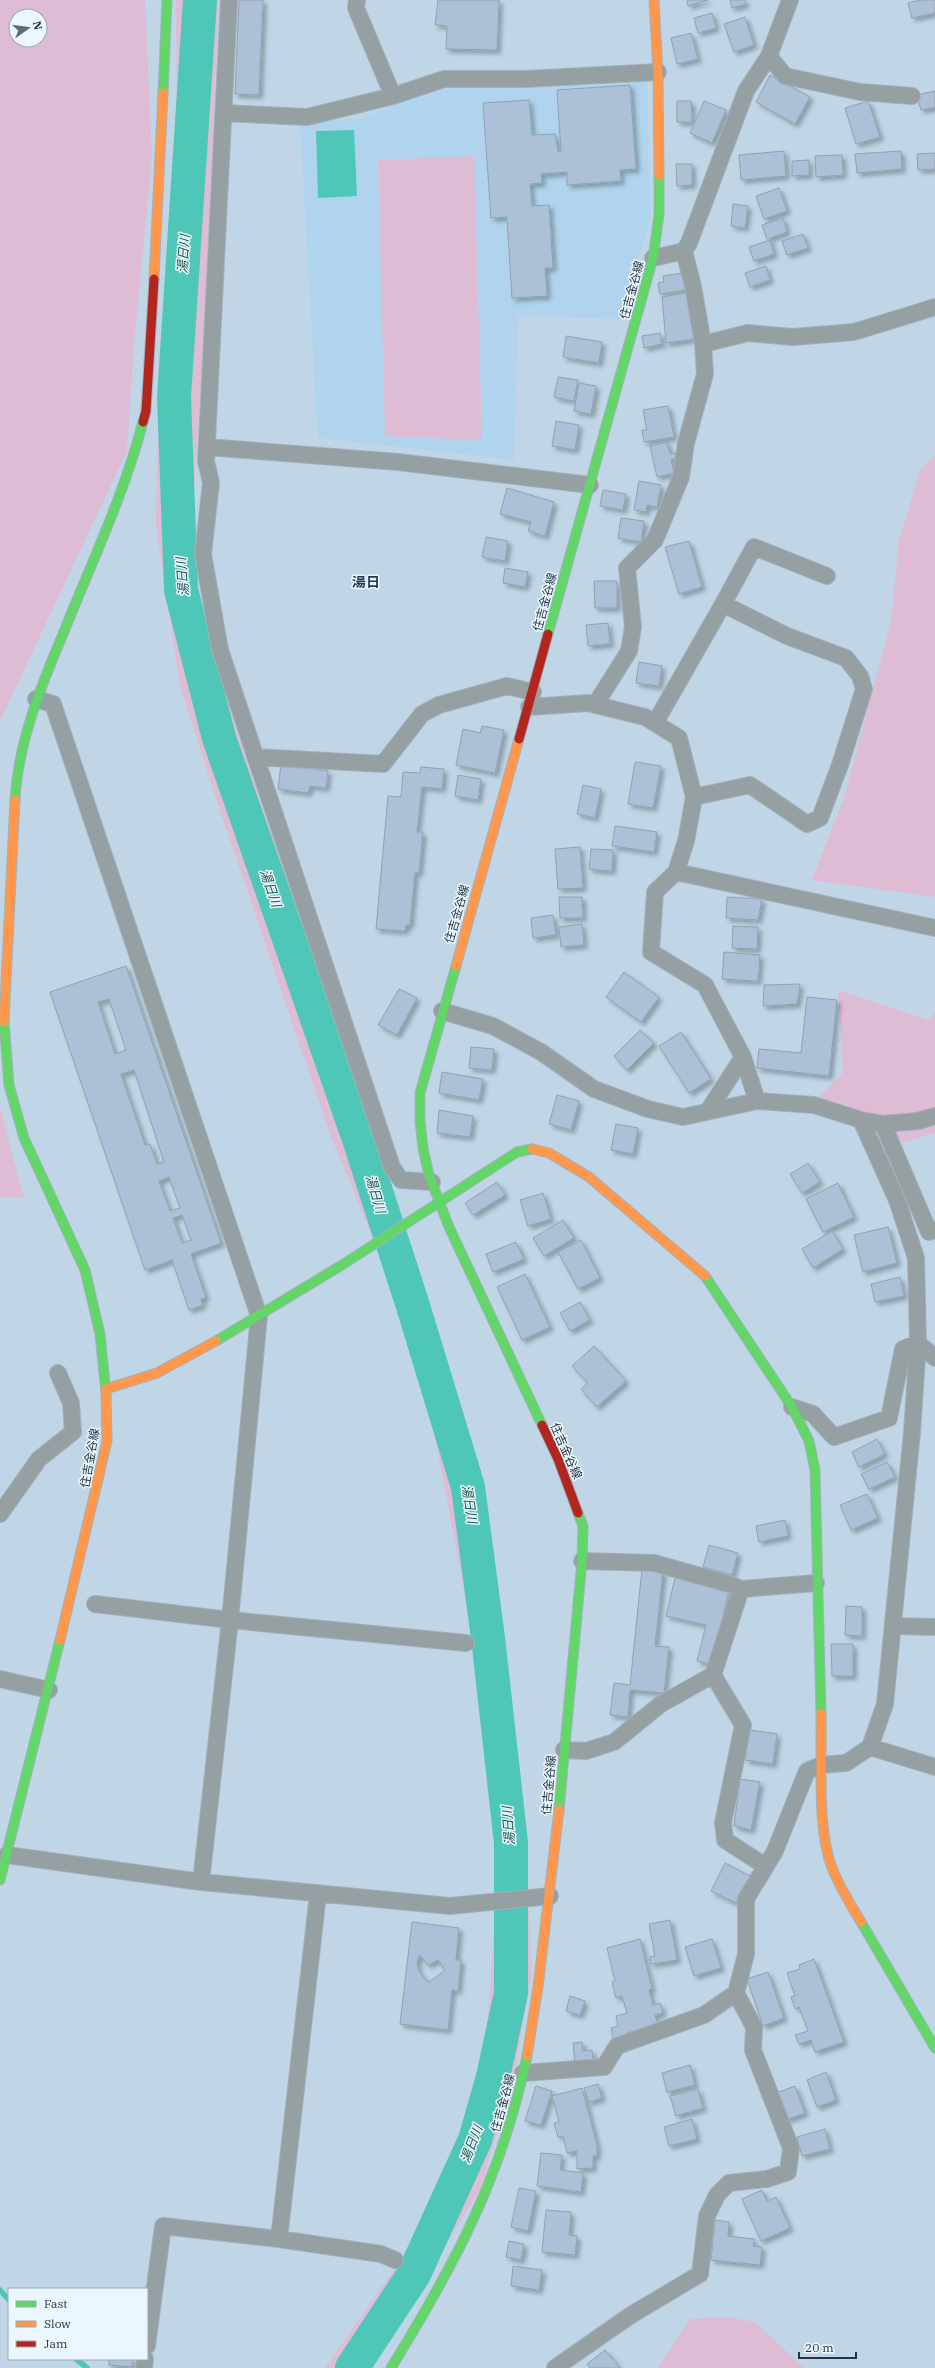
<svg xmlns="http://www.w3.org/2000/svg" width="935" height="2368" viewBox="0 0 935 2368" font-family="'IBM Plex Serif','Noto Sans JP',serif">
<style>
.built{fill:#b0d4ed}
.green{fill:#debcd3;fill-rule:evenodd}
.water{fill:#4fc7b8}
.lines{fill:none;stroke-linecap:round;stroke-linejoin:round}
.stream{stroke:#4fc7b8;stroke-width:5.5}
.river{stroke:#4fc7b8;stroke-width:34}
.building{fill:#acc1d7;stroke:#92a1ae;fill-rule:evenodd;filter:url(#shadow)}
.street-casing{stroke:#a1b2be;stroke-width:18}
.fast-casing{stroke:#a1b2be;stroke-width:11}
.slow-casing{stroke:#a1b2be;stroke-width:11}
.jam-casing{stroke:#a1b2be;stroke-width:11}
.street{stroke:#969fa2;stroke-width:16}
.fast{stroke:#63d668;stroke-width:9}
.slow{stroke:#ff974d;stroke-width:9}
.jam{stroke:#b3261e;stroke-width:9}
.labels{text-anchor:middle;stroke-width:3;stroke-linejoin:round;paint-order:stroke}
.street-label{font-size:12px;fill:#253540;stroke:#eaf7ff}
.water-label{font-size:13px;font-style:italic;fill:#1a564a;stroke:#eaf7ff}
.quarter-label{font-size:14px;font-weight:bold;fill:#163c51;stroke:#eaf7ff}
</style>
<defs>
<filter id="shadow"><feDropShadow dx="3.5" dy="3.5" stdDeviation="2" flood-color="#0004"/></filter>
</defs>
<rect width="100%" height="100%" fill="#c0d6e6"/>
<path class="built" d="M647 79 650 221 618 319 518 316 514 460 318 438 300 122 364 118 405 100 447 87Z"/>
<path class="green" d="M0 0H145L152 157 134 343 127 451 0 721ZM16 16H40V40H16Z
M176 0H219L202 371 193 501 199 612 288 865 336 1028 387 1183 411 1271 441 1349 479 1476 498 1615 512 1752 526 1856 532 1973 514 2077 480 2189 404 2313 364 2368H325L407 2251 458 2149 486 2049 497 1882 490 1764 463 1584 433 1427 381 1259 330 1134 217 802 180 685 156 527 157 457 177 127Z
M474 156 482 440 385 436 378 160Z
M935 455V897L812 880 844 798 891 621 899 540 920 471Z
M838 990 929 1020 935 1013V1133L902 1143 818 1098 843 1072Z
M0 1107 24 1198 0 1197Z
M726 2317 755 2322 804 2368H658L690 2319Z"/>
<path class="water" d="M354 130 357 196 318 198 316 131Z"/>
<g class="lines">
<path class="stream" d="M0 2290 9 2300
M76 2359 87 2368"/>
<path class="river" d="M200 0 174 397 181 590 219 738 359 1139 413 1306 468 1487 488 1638 511 1843V1993L493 2077 475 2140 414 2274 352 2368"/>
</g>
<path class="building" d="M239 0H263L259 95 235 94Z
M438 0H499L497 50 446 49 447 26 435 25Z
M687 0H708L688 6Z
M730 0H745L746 4 732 8Z
M920 0H935V13L912 18 908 3Z
M712 13 716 28 698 33 694 18Z
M745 17 754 45 734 52 724 24Z
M691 33 698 59 677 64 671 38Z
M770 75 810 97 795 124 756 102Z
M630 85 636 169 620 170 621 181 567 185V172L541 174 542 183 530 184 532 206 549 205 553 268H545L547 296 512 298 507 217 491 218 483 103 529 100 532 135 555 134 558 152 561 151 557 90Z
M935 91V107L921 110 917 95Z
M677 101H691L692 122H677Z
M704 101 726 110 712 143 690 133Z
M868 101 880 137 856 144 845 108Z
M784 151 786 176 741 180 739 155Z
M901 151 902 169 857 173 855 154Z
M935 153V169L918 170 917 154Z
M842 155 843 175 816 177 815 156Z
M809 160V175L792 176V161Z
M676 164H692V185L677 186Z
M779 188 787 211 764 219 756 196Z
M733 204 748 206 745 228 731 226Z
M783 218 787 232 767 239 762 225Z
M803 234 808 248 787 255 782 241Z
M770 240 774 254 754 261 749 247Z
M766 266 770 280 750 287 745 273Z
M683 273 686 290 660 294 658 283 664 282 663 276Z
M687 293 695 339 666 343 662 297Z
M660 333 662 344 644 348 642 336Z
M566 336 602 342 599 363 563 357Z
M558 377 578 380 574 401 554 397Z
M579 383 596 386 591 414 574 411Z
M668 406 674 437 644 442 642 430H647L643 410Z
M556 421 579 425 575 450 552 446Z
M667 442 670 454 675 453 676 458 671 460 674 473 657 477 650 446Z
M639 481 661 485 657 507 647 505 646 512 634 510Z
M507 488 554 502 545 536 528 531 531 522 500 514Z
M603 490 626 494 623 510 600 506Z
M621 518 644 521 641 542 618 538Z
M486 537 508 541 505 561 482 557Z
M689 541 702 587 679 594 665 547Z
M505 568 528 572 525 587 503 583Z
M594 581H617V608H595Z
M608 623 610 644 588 646 586 625Z
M639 662 662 666 659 686 636 683Z
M482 726 504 730 495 773 456 765 463 729 480 733Z
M635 762 661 766 653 808 628 804Z
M281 764 328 771 326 788 310 786 308 793 278 789Z
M421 767 444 769 442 789 422 787 417 832H423L419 873 415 872 410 925H406L405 931 376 929 388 796 401 797 403 772 420 773Z
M458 775 481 779 478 800 455 796Z
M583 785 601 789 595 818 577 814Z
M615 826 657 832 654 852 612 846Z
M580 847 583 888 558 889 555 849Z
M591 849 613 850 612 871 589 869Z
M559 897H582L583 918H560Z
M727 897 762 899 758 920 726 918Z
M553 915 556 935 533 938 531 918Z
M582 924 584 945 561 947 559 927Z
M733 926 758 927 757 949 732 948Z
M724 952 760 955 758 981 722 979Z
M126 966 221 1243 191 1254 206 1298 201 1299 203 1305 189 1310 172 1260 145 1270 50 992ZM109 999 126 1050 115 1054 98 1002ZM134 1070 164 1162 157 1164 150 1144 145 1145 121 1074ZM169 1177 180 1208 170 1211 159 1181ZM182 1215 191 1240 182 1243 173 1218Z
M624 972 659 997 641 1022 606 997Z
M800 984 797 1004 763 1006 764 985Z
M399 989 417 998 397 1035 378 1025Z
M807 997 837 1000 829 1076 757 1068 759 1049 801 1053Z
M640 1030 654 1043 627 1070 614 1056Z
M681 1032 711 1079 689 1093 659 1046Z
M471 1047 494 1049 492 1070 469 1068Z
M442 1072 483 1079 479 1100 439 1093Z
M557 1095 579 1101 571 1130 549 1124Z
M439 1110 473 1116 470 1137 437 1133Z
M616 1124 638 1128 633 1154 611 1150Z
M808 1163 820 1182 802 1193 790 1174Z
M497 1182 505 1195 473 1215 465 1203Z
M838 1183 854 1217 823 1232 806 1199Z
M543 1193 551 1219 528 1226 520 1200Z
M563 1220 574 1238 544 1256 533 1238Z
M888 1227 897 1263 863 1272 854 1235Z
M832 1231 843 1249 813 1268 802 1249Z
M581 1240 600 1278 578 1289 558 1252Z
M516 1242 524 1259 493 1272 486 1254Z
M525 1274 550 1327 522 1340 497 1287Z
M900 1277 904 1296 875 1302 871 1284Z
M580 1302 590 1320 570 1331 560 1313Z
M594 1346 626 1381 597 1407 581 1389 588 1383 572 1366Z
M877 1439 885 1454 859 1467 852 1452Z
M887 1462 895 1477 869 1489 861 1474Z
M867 1494 878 1518 851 1530 840 1505Z
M785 1520 788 1536 759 1542 756 1526Z
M709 1545 738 1553 732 1575 703 1567Z
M642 1569 663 1571 655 1646 669 1647 664 1693 630 1690 628 1717 610 1715 614 1683 630 1685Z
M675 1578 729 1591 711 1664 697 1661 706 1625 666 1616Z
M846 1606 862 1607V1636L845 1635Z
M831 1644H853V1676H832Z
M750 1730 777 1734 773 1764 745 1760Z
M740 1779 760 1782 751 1830 734 1826Z
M725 1863 750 1876 736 1903 711 1891Z
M670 1920 677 1960 651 1964 650 1957 655 1956 649 1924Z
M412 1922 459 1928 456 1960H461L458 1991 452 1990 448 2030 400 2024ZM420 1955 428 1965 438 1960 445 1970 429 1982 423 1977 419 1971 417 1962Z
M640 1939 652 1989 649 1990 653 2005 660 2003 663 2013 655 2015 658 2025 626 2033 627 2036 613 2039 611 2028 618 2026 616 2016 627 2013 622 1996 616 1998 612 1982 615 1981 607 1948Z
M712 1939 721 1968 694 1976 685 1947Z
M814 1959 844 2042 815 2052 811 2040 799 2044 795 2035 808 2031 799 2007 795 2009 791 1997 795 1996 787 1973 800 1969 799 1965Z
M768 1972 784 2018 763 2026 747 1979Z
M570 1996 585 2001 580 2015 566 2011Z
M582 2042 583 2051 592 2050 593 2060 575 2062 573 2043Z
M690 2065 695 2085 667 2092 662 2073Z
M826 2072 836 2100 817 2107 807 2080Z
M598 2084 602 2098 589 2102 584 2088Z
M536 2086 552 2091 541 2125 525 2121Z
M795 2086 805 2113 786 2120 776 2093Z
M582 2088 597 2145V2156H593V2168L577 2169V2151L567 2153 563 2136 558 2137 554 2123 559 2122 552 2096Z
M698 2089 703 2108 676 2116 670 2096Z
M692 2119 697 2139 669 2146 664 2127Z
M825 2129 830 2149 802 2156 797 2137Z
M541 2153 562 2155 560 2170 583 2173 581 2192 537 2186Z
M519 2188 536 2191 528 2231 511 2227Z
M762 2190 767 2201 776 2197 790 2228 761 2241 742 2199Z
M546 2210 571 2212 569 2235 577 2236 575 2255 542 2252Z
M715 2220 729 2222 728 2236 754 2239 753 2246 762 2247 760 2265 711 2260Z
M509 2241 524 2244 521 2260 506 2257Z
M513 2266 542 2270 539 2290 511 2286Z
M605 2350 620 2368H590L587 2364Z
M109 2359H133L132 2367 109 2365Z"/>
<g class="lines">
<defs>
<path id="street" d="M229 0 206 461 211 483 203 554 220 650 392 1167 401 1180 432 1182
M357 0 356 8 393 96
M769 56 785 76 860 92 912 96
M223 113 307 117 393 96 444 79H526L658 72
M653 258 684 251 689 243 746 91 769 56 790 0
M703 344 748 333 793 337 854 332 935 307
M207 447 398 462 590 485
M723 604 754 547 827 576
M36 699 53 704 259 1316 230 1620 201 1882
M595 705 629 651 633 627 627 568 655 540 681 477 686 443 705 374 703 344 693 286 684 251
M529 707 588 703 645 717 679 738 694 797 686 841 676 872 655 892 651 952 705 985 743 1057 757 1101
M655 723 723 604 787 636 846 658 860 676 864 689 840 765 820 818 807 824 750 785 694 797
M255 757 383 764 422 714 439 705 507 686 533 692
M676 872 935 928
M442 1011 493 1026 541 1052 594 1089 648 1109 683 1117 757 1101 814 1105 861 1120 883 1124 918 1121 935 1116
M708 1111 743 1057
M883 1124 929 1232 935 1230
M918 1343 935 1358
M792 1407 813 1414 834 1437 889 1418 903 1349 918 1343
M0 1514 39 1459 73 1432 71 1403 58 1373
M582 1561 654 1563 732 1585 741 1589
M95 1604 230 1620 466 1643
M893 1626 935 1627
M713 1675 741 1589 816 1583
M0 1679 49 1690
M870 1747 935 1767
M564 1750 586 1751 614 1742 661 1704 713 1675 743 1725 723 1823 725 1840 765 1866
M7 1855 201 1882 450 1906 550 1896
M523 2073 604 2067 617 2046 704 2015 736 1993 746 1954V1899L775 1851 807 1771 821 1765 846 1763 870 1747 885 1704 912 1432 918 1343 916 1258 897 1200 861 1120
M279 2239 381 2254 395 2260
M147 2346 163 2226 279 2239 318 1894
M144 2368 145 2359
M555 2368 631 2315 700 2274 707 2216 717 2195 729 2183 767 2179 788 2172 791 2148 753 2050 754 2027 736 1993"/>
<path id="fast" d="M163 93 167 0
M548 634 653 258 659 215V175
M15 800C18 743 41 686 63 634 91 564 124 495 143 422
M456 966 420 1093V1121L423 1148 429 1175 449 1227 542 1425
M4 1022 9 1085 24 1138 85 1270 100 1334 106 1393
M705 1276 792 1407 809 1441 815 1470 821 1714
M216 1341 342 1265 517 1152 532 1149
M559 1810 582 1561 583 1526 578 1513
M0 1880 60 1640
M861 1922 935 2048
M391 2368C455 2264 502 2177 527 2056"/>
<path id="slow" d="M654 0 658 72 659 175
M154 279 163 93
M456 966 519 739
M4 1022 15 800
M532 1149 549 1153 589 1177 705 1276
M106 1389 157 1373 216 1341
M60 1640 107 1441 106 1393
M821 1714C822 1758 817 1825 831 1865 838 1885 850 1903 861 1922
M527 2056 538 1987 559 1810"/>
<path id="jam" d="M143 422 146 411 154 279
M519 739 548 634
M542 1425 558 1459 578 1513"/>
</defs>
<use href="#street" class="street-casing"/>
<use href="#fast" class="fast-casing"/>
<use href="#slow" class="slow-casing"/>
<use href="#jam" class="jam-casing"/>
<use href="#street" class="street"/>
<use href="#fast" class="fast"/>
<use href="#slow" class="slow"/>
<use href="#jam" class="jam"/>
</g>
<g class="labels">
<g class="street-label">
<text transform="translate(632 290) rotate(-75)" y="4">住吉金谷線</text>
<text transform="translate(545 602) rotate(-75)" y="4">住吉金谷線</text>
<text transform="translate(457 914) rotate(-74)" y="4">住吉金谷線</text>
<text transform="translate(566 1451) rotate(66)" y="4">住吉金谷線</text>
<text transform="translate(90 1458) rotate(-80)" y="4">住吉金谷線</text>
<text transform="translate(549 1785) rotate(-85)" y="4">住吉金谷線</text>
<text transform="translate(503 2103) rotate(-75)" y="4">住吉金谷線</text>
</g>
<g class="water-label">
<text transform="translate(183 254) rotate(-86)" y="5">湯日川</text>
<text transform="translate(182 577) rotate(-95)" y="5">湯日川</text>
<text transform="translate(271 888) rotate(71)" y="5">湯日川</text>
<text transform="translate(376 1194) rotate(73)" y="5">湯日川</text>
<text transform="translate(470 1504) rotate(81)" y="5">湯日川</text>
<text transform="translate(508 1826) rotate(-95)" y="5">湯日川</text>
<text transform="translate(471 2144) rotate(-69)" y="5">湯日川</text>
</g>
<g class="quarter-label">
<text x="366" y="587">湯日</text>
</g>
</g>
<rect x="8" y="2288" width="140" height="72" fill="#eaf7ff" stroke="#9ba9b3"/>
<rect x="16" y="2301" width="20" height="6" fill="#63d668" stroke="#9ba9b3"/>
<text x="44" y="2308" font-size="12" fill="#253540">Fast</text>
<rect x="16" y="2321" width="20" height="6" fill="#ff974d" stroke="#9ba9b3"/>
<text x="44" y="2328" font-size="12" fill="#253540">Slow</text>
<rect x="16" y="2341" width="20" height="6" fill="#b3261e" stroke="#9ba9b3"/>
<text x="44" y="2348" font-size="12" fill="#253540">Jam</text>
<g transform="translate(28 28) rotate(76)"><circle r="19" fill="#eaf7ff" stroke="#9ba9b3"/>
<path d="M0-3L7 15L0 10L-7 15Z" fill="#5b6d7a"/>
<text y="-6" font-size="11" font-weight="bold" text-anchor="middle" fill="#253540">N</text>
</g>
<path d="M799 2352v6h57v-6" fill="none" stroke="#253540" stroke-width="2"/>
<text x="805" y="2352" font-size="12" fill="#253540" stroke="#eaf7ff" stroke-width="3" paint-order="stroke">20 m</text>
</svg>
